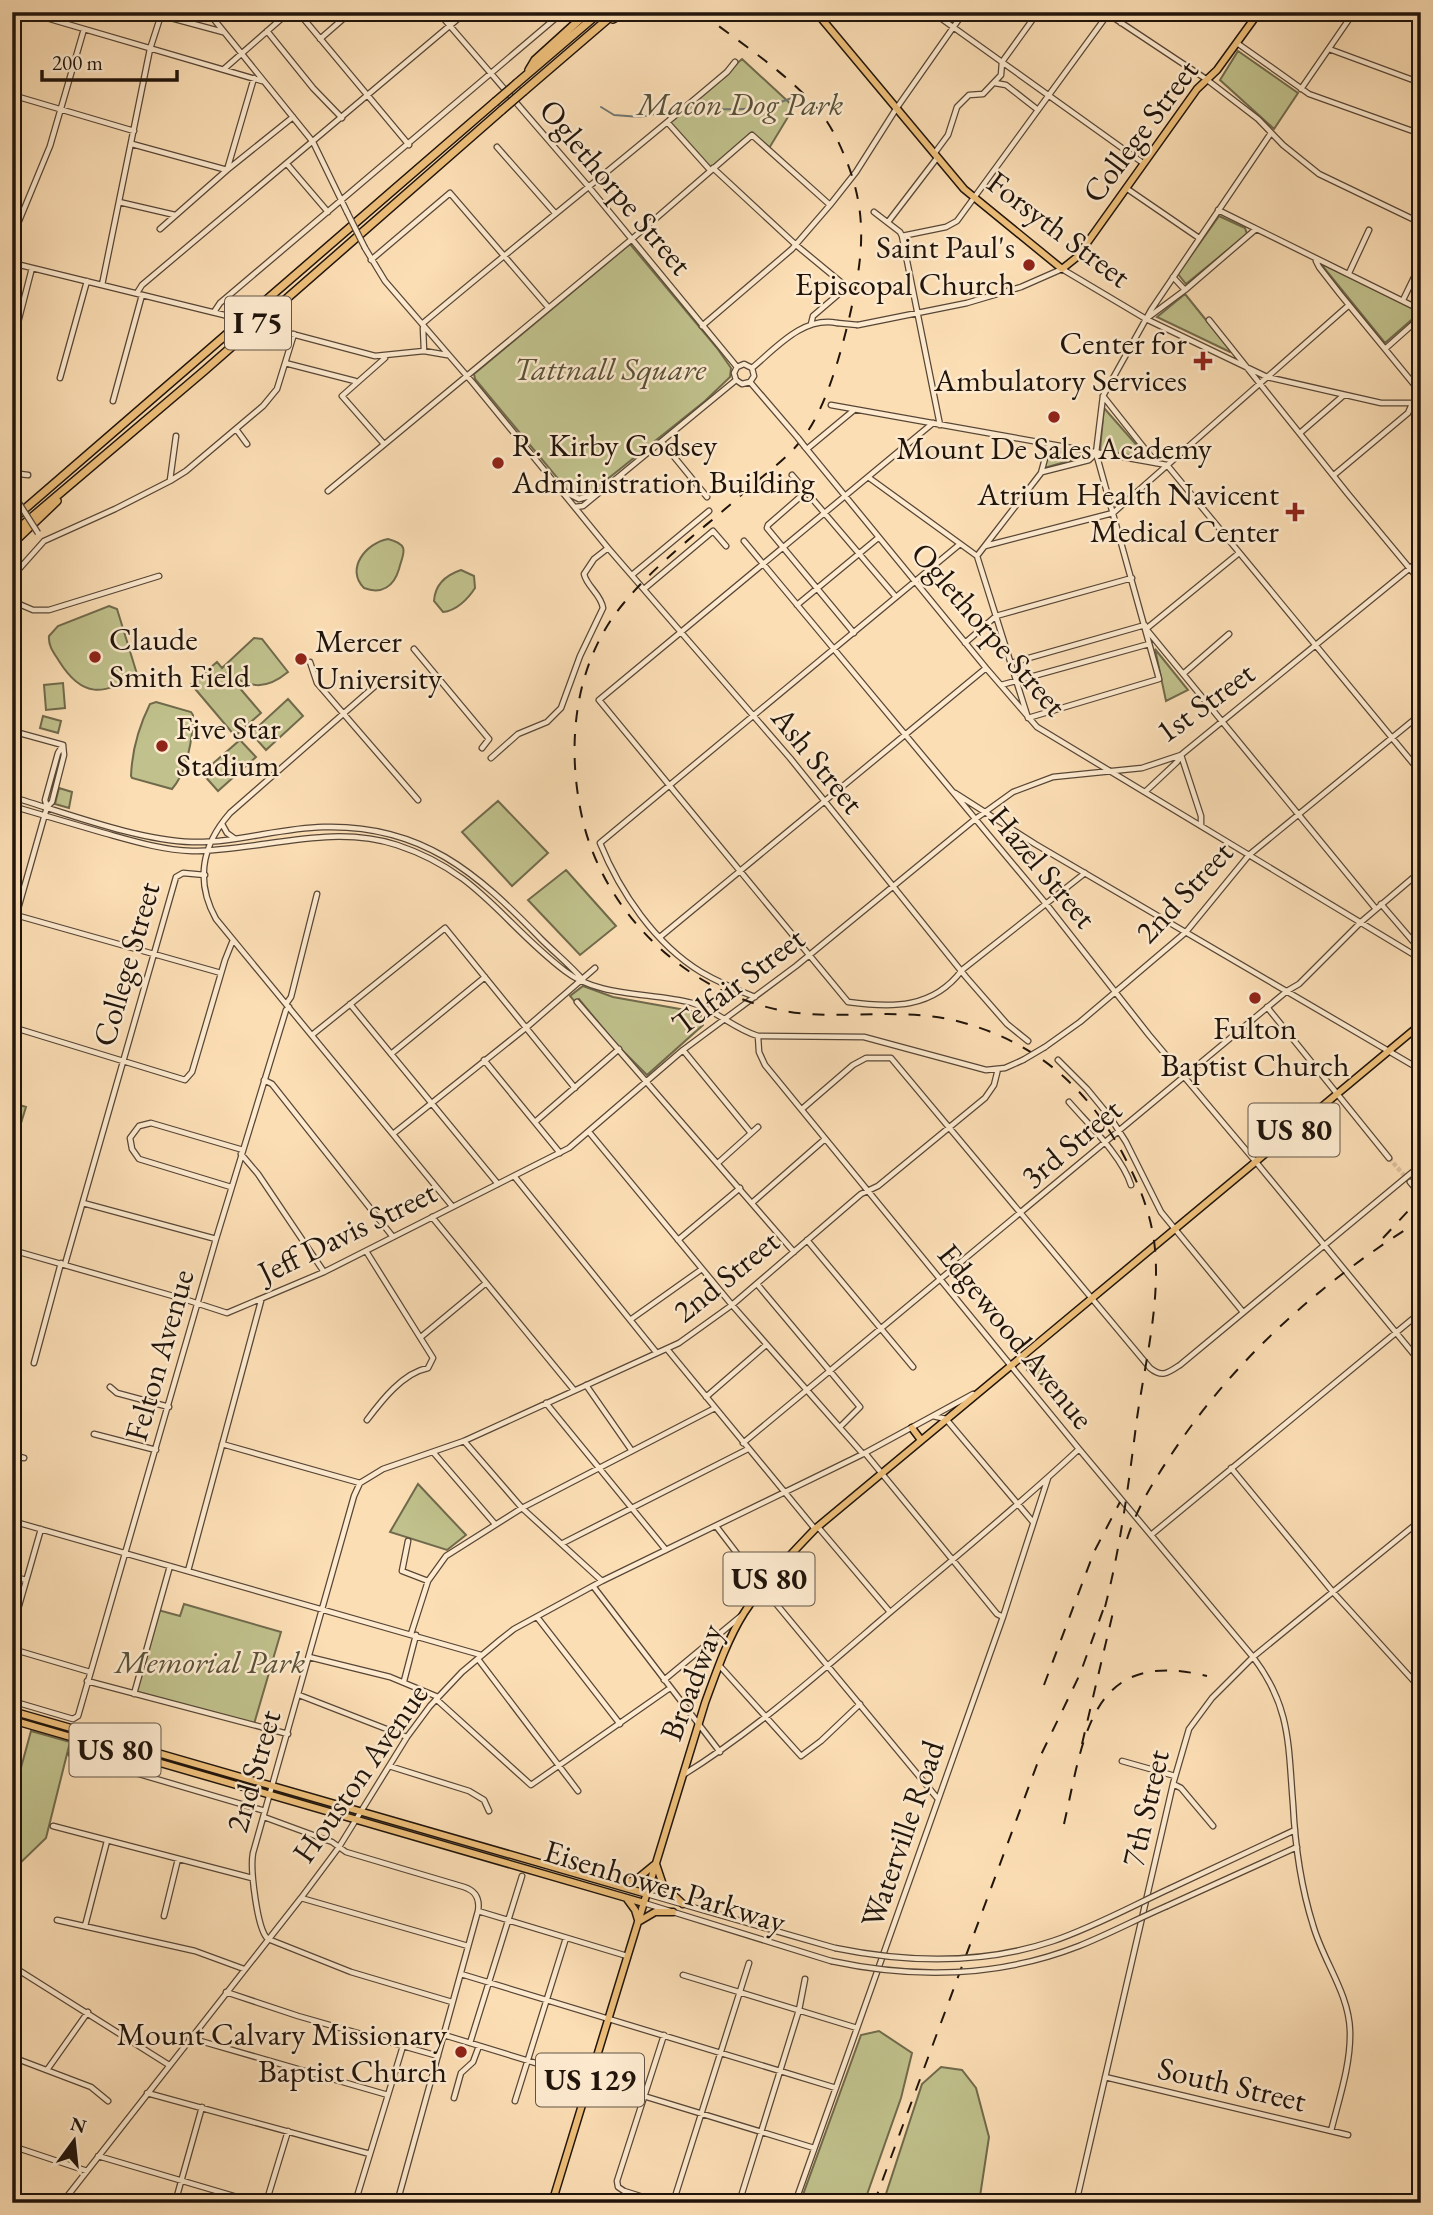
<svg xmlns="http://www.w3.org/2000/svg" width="1433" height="2215" viewBox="0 0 1433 2215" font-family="'EB Garamond',serif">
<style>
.green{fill:#c0c18c;stroke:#706a4c;stroke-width:2}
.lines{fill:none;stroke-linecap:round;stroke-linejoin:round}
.stream{stroke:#707774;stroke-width:2}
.minor-tunnel{stroke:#dbc09c;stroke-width:4.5;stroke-dasharray:4.5 2;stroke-linecap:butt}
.minor-casing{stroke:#574636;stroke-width:7}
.major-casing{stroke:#20140b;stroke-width:9}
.highway-casing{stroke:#20140b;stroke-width:10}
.minor{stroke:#fdeacf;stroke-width:4.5}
.major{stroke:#eebf7a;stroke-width:6}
.highway{stroke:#eebf7a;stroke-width:7}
.rail{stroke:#20140b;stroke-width:2;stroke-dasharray:12 12;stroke-linecap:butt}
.minor-bridge-casing{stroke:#574636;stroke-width:7;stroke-linecap:butt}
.highway-bridge-casing{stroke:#20140b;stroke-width:10;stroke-linecap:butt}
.minor-bridge{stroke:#fdeacf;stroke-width:4.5}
.highway-bridge{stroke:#eebf7a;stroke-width:7}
.poi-dot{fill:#8f2418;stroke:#fdeacf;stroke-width:2.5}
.labels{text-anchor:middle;stroke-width:5;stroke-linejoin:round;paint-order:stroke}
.shield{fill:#fdeacf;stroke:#625446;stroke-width:2}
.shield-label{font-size:30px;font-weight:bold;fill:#20140b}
.park-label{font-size:32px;font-style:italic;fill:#585138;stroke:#fdeacf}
.street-label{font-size:32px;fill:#20140b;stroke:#fdeacf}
.poi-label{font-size:32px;fill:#20140b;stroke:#fdeacf;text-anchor:end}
</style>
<rect width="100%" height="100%" fill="#fcdeb5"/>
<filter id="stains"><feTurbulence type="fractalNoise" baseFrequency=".00286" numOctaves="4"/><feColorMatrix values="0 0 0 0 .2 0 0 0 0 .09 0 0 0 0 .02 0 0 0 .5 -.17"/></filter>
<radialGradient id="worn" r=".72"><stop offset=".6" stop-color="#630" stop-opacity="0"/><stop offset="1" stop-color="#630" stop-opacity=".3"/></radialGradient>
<path class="green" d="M1238 51 1298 93 1274 129 1220 80Z
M742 59 794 107 768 150 751 134 710 171 669 123Z
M1219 216 1245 228 1247 234 1186 284 1178 274Z
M630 244 717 348 731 368 730 377 705 401 590 493 579 497 569 492 475 379 474 374Z
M1320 263 1417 310V315L1385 343Z
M1185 294 1231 351 1230 352 1157 317Z
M1104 408 1148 458 1100 450Z
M1049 449 1083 457 1044 468Z
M388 539C411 545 403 553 399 569 394 586 382 595 364 588 345 569 366 543 388 539Z
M461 570 474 576 475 588C468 599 456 611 443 612L434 601C435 585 446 575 461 570Z
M109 606 117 609 137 674C104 696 82 698 59 661 54 653 48 646 49 636L58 626Z
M254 638 262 639 288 672C265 691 249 688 226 672L261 713 235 736 191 684 217 662 222 668Z
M1155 649 1188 690 1166 701Z
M63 683 65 708 46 710 44 685Z
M288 699 303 716 266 750 251 733Z
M156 702 191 712 193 715C193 738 187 772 172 789L132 778 131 776C132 751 139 726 150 704Z
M43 716 61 721 58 733 40 728Z
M240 740 256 757 218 791 202 773Z
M59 788 72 792 69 808 55 804Z
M498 801 548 853 512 886 462 832Z
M566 870 616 926 580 955 528 900Z
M583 986 613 997 691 1011 702 1016 703 1025 647 1075 616 1044 579 999 575 1002 570 996Z
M13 1103 26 1107 21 1123 12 1121Z
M1034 1359 1041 1363 1053 1378 1048 1386 1041 1384 1027 1370Z
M418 1484 466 1535 447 1550 390 1532Z
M184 1604 281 1632 254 1724 134 1691 158 1610 180 1616Z
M31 1731 70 1742 46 1838 12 1871V1773L19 1775Z
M879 2031 912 2053 901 2098 864 2203H800L861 2035Z
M941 2067 962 2070 976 2088 989 2137 979 2203H883L922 2084Z"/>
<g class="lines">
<path class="stream" d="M601 107 614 115 640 117 679 109
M687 110C697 113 705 108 715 109 745 110 763 109 792 98"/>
<path class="minor-tunnel" d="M1389 1158 1410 1182"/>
<defs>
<path id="minor" d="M26 12 262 81
M208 12 313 142 347 212
M298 12 409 145
M438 12 588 186 737 367
M932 12 1143 163
M1105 12 1206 79 1258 119 1283 145 1319 174 1421 223
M160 15 223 32
M1121 23 1128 12
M267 31 313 88 342 118
M320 39 351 12
M1237 43 1309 94 1421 134
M1329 49 1421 83
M224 69 289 12
M995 83 1006 85 1038 110
M1301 89 1354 12
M12 95 134 131
M668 123 710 170
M132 144 227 170 293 117
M497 147 555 213
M934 154 948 135 957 107 969 95 983 94 1001 75 1002 62 1038 12
M287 164 328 212
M713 168 796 245 842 283 841 292 813 316 811 324
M1126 188 1199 238
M119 202 175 215
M1218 210 1421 310
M874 212 900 232 902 236 940 425
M888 222 937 158
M160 229 227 170 254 78
M902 236 946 227 957 221 1108 14
M12 238 50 146 84 29
M365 248 385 281 473 383 608 548 790 758 966 977 1007 1024 1028 1041
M371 260 450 193 548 307
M1316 261 1319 267 1340 294 1421 393
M12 263 224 315
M1349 273 1369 230
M1173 277 1185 290
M102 285 150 49 162 12
M137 293 142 285 466 12
M1403 300 1421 263
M214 312 220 303 563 12
M1146 319 1185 290 1256 229
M1209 320 1348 494 1421 582
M422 324C523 239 627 157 727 72L735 62
M858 325 967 303 1021 287 1062 269 1146 319 1267 377 1381 403H1421
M702 326 792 249 830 205 856 172 896 109 964 12
M423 328 424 351
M277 330 375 356 424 351 447 355
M12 346 32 268
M1385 349 1421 317
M285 363 355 381
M737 367 744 364 752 368
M752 368C776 348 803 316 837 323
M60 378 87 281
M736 380 742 384 750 382
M736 380 734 373 737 367
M750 382 798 438
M750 382 754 376 752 368
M1103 396 1156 463
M113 401 142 295
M831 405 1167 465 1421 773
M12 421V429
M933 423 599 700 848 1002C892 1008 933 1009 962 970L1085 873
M236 429 247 444
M1300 433 1344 395
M662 442 707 497
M384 444 342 396 385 358
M805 447 986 668 1037 727 1421 959
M807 449 854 410
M1042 472 1089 460 1096 453
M12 473 28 475
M792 475 896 597
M1334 475 1408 413 1412 404
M868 477 977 556 1028 718 1159 679 1096 453 1103 396 1151 310 1271 133
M170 480 176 436
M328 491 632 239 752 135 830 205
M563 491 579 499 593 495
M807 491 768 525 767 528 854 633
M575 507 583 506 736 380
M744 541 1047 905 1149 1035 1256 1162 1421 1363
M985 546 1113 513 1349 305
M977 556 1041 473 1049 444
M632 575 709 511
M12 577 44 541 115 509 170 481 186 471 263 406 277 389 294 334
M644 589 713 531 726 546
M12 601 33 610H49L159 576
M797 605 878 538
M1146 629 1239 553
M1147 630 1376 909
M965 643 996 616 1132 578
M414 649 489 739 482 748
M310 662 317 683 418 800
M1011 663 1145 625
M1183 674 1229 634
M1001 685 1149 644
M375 686 230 813C202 845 195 881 216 919L452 1206
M12 731 63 745
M1181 755 1201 816V826
M491 758 518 734 547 722 561 708 580 656 603 608C601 594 587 587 584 574L594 559 608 548
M1145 792 1177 762 1181 756
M955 793 1035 844 1421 1070
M12 797C67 813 136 840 192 842 236 843 279 828 323 827 422 824 477 873 541 939 555 953 570 965 583 980
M12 806C43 815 73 824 104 833 133 841 162 850 192 851 261 851 329 823 397 845 479 872 502 923 565 971 599 998 652 992 692 1003 716 1010 734 1029 758 1036L864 1037 986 1070 1005 1068 1023 1060
M47 807 52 802 64 755 63 745
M222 824 227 833 234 838
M1381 904 1417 946 1420 958
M12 914 221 973
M12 930 47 807 45 800 58 753 63 745
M660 937 986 668
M755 997C737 990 718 982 701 972 655 944 620 892 600 843L960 544
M577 1002 794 1252
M286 1004 291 997 317 894
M350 1004 498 1184
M1267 1007 1389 1158
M12 1027 185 1080 192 1072 225 960 233 940
M312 1035 445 928 575 1088
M758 1036 759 1052 765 1065 1079 1449 1253 1657C1291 1707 1288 1744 1293 1804 1295 1844 1301 1887 1313 1925 1323 1961 1349 1993 1350 2031 1351 2064 1339 2099 1331 2131
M1045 1047 1080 1022 1186 932 1249 855 1421 714
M683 1050 751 1133
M391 1054 485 977
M484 1060 560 1153
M1058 1060 1087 1089 1110 1117 1126 1142 1161 1212 1243 1312
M264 1080 272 1084 393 1237
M1069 1102C1089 1125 1122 1156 1131 1185
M802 1109 853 1065 866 1058H891L1150 1368C1162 1378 1168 1373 1180 1365L1421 1165
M535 1122 619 1049
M589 1132 732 1305 863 1454
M393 1134 527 1027 595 968
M241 1154 258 1174 324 1272
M719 1162 758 1127
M514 1176 656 1352
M1410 1182 1420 1194
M231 1187 139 1159 132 1149 130 1138 139 1126 151 1123 243 1150
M753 1202 825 1139
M83 1203 216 1239
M432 1217 574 1390
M678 1240 740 1188
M807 1240 913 1367
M12 1250 187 1300 227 1313 324 1272 569 1148 683 1050 796 966 974 820 1013 792 1053 777 1142 768 1181 755 1421 559
M366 1251 433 1358 428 1368C403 1373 382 1400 367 1420
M65 1264 176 877 183 873 205 875
M757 1284 860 1407 840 1427
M630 1320 702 1269
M421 1337 486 1283
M667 1349 815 1529
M34 1363 61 1263
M586 1385 632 1451
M110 1387 117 1393 169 1407
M706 1397 766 1345
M546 1403 666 1550
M933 1416 946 1419 1033 1522
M94 1434 156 1450
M464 1441 522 1508 602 1581
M743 1443 1287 991 1299 984 1361 922 1421 871
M222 1444 360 1483
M433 1452 495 1524
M865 1453 997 1614 1003 1617
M12 1455 24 1458
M1231 1468 1333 1592 1421 1689
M12 1521 481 1655
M716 1526 768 1594 938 1799
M818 1527 890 1612
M1151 1535 1421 1312
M408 1541 402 1571 428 1581
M563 1543 748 1449
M188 1571 261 1301
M12 1576 26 1580
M593 1586 720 1752
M537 1617 620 1724
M12 1630 41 1529
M411 1634 428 1581 446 1556 522 1508 715 1408
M12 1649 90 1672
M309 1657 390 1677 438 1697
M478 1659 578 1791
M719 1665 801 1756 821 1741 860 1704
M664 1680 741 1616
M87 1681 288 1734
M404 1681 416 1635
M134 1694 170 1566
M299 1695 407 1737
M436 1699 531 1785 670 1688
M12 1701 73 1719 78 1716 216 1239 286 1010 289 1007
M71 1754 265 1811
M1122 1761 1175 1776
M389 1766 469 1791 484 1800 489 1811
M683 1775C754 1731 817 1675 881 1620 947 1564 1015 1509 1079 1449
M1173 1784 1181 1788 1213 1826
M264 1817 332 1842 346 1852 464 1887C476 1891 480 1899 478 1911L397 2203
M53 1826 252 1878
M1171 1888 1295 1830
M647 1894 835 1948
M301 1898 468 1946
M644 1903 831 1961
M1167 1906 1297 1847
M478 1911 627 1956
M164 1916 178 1859
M57 1920 195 1951 244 1969
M85 1926 107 1841
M268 1939C257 1930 250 1868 253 1853L354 1496 360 1483 383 1469 464 1441 679 1343 732 1305 861 1194 878 1186 985 1098 994 1085 998 1069
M268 1939 351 1972 452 2002
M12 1966 169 2065
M461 1974 836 2088
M683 1975 857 2028
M226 1992 298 2016 438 2056
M444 2035 814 2148
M190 2038 388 2095
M470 2043 522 1876
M12 2057 91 2087 108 2101
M47 2070 88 2012
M1105 2077 1348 2135
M147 2093 370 2154
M454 2098 461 2073 473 2062 479 2046
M515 2101 566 1938
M12 2146 87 2171
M98 2156 257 2203
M62 2203 301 1898 339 1847 407 1737 430 1706 462 1672 500 1640 514 1629 602 1581 863 1454 973 1394
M175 2203 202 2107
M266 2203 288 2131
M355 2203 403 2046
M662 2203 624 2191 618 2187 617 2181 664 2035
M673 2203 749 1963
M739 2203 799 2010 805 1979
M795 2203 1003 1617 1048 1478
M1076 2203 1173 1784 1189 1729 1212 1698 1253 1657 1421 1520"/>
<path id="major" d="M816 12 964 189 1062 269 1077 257 1197 89 1217 70 1259 12
M912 1428 921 1440
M12 1711 647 1894
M12 1720 644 1903
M656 1864 663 1885 683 1904
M619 1885 637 1879 654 1865
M627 1899 635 1910 638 1920
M638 1922 655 1912H673
M552 2203 705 1703C716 1673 727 1640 744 1613 764 1582 790 1555 815 1529L1421 1024"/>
<path id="highway" d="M613 19 625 12
M529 70 535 60 588 12
M517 83 600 12
M524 91 616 12
M12 520 495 102
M12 534 204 371 502 110
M12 544 57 501"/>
</defs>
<use href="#minor" class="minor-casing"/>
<use href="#major" class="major-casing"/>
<use href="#highway" class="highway-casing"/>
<use href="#minor" class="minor"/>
<use href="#major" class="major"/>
<use href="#highway" class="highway"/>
<path class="rail" d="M700 12C739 42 783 70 816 107 830 123 839 142 847 162 869 218 862 262 849 319 840 356 826 408 803 438 789 457 766 473 748 489 706 527 659 560 623 604 574 663 566 745 582 817 605 921 701 1006 808 1014 858 1017 909 1009 957 1021 1035 1041 1089 1088 1125 1158 1140 1186 1152 1217 1155 1249 1160 1305 1145 1363 1137 1418 1129 1481 1121 1545 1105 1607
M1383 1238 1421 1197
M1127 1539C1137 1508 1153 1482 1171 1455 1234 1359 1323 1280 1421 1220
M1044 1685 1094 1552 1120 1502
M1082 1744 1115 1604
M1064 1824C1084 1737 1090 1647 1207 1676
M874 2203 1039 1759 1080 1674 1107 1599"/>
<defs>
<path id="minor-bridge" d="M347 212 365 248
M224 315 277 330
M837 323 858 325
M798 438 805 447
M15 497 38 533
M1023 1060 1045 1047
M835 1948C908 1963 982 1965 1053 1941 1094 1927 1132 1906 1171 1888
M831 1961C915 1979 997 1978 1079 1946 1109 1934 1137 1919 1167 1906"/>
<path id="highway-bridge" d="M495 102 517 83
M502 110 524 91"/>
</defs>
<use href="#minor-bridge" class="minor-bridge-casing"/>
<use href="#highway-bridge" class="highway-bridge-casing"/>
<use href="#minor-bridge" class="minor-bridge"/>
<use href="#highway-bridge" class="highway-bridge"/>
</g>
<g class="poi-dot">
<circle cx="1029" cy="265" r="7"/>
<path d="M1199.5 350.5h7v7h7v7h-7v7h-7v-7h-7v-7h7z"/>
<circle cx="1054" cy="417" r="7"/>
<circle cx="498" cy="463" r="7"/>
<path d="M1291.5 501.5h7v7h7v7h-7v7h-7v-7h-7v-7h7z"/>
<circle cx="95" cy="657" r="7"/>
<circle cx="301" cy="659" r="7"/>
<circle cx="162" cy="746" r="7"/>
<circle cx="1255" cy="998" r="7"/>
<circle cx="461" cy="2052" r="7"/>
</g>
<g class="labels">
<g class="shield">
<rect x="225" y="296.5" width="66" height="53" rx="5"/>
<rect x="1248.5" y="1103.5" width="91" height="53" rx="5"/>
<rect x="723.5" y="1552.5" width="91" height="53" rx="5"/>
<rect x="69.5" y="1723.5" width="91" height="53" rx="5"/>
<rect x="536" y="2053.5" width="108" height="53" rx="5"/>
</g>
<g class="shield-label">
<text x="258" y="333">I 75</text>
<text x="1294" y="1140">US 80</text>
<text x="769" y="1589">US 80</text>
<text x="115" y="1760">US 80</text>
<text x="590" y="2090">US 129</text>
</g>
<g class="park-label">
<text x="740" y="115">Macon Dog Park</text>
<text x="610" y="380">Tattnall Square</text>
<text x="210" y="1673">Memorial Park</text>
</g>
<g class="street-label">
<text transform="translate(1140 131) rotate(-53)" y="11">College Street</text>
<text transform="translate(616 187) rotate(50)" y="11">Oglethorpe Street</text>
<text transform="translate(1059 229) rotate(37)" y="11">Forsyth Street</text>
<text transform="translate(989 629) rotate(49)" y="11">Oglethorpe Street</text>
<text transform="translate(1205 702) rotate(-36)" y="11">1st Street</text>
<text transform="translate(818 760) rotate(51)" y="11">Ash Street</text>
<text transform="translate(1043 867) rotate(50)" y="11">Hazel Street</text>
<text transform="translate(1184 892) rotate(-47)" y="11">2nd Street</text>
<text transform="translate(126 964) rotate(-74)" y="11">College Street</text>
<text transform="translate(738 981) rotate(-37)" y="11">Telfair Street</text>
<text transform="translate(1071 1143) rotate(-40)" y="11">3rd Street</text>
<text transform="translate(347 1232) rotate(-26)" y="11">Jeff Davis Street</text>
<text transform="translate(726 1276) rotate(-39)" y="11">2nd Street</text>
<text transform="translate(1016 1336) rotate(51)" y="11">Edgewood Avenue</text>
<text transform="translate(159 1355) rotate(-74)" y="11">Felton Avenue</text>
<text transform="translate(691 1682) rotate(-69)" y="11">Broadway</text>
<text transform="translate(253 1771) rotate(-74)" y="11">2nd Street</text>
<text transform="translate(360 1773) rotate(-55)" y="11">Houston Avenue</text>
<text transform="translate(1145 1808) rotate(-77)" y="11">7th Street</text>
<text transform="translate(902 1834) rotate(-71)" y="11">Waterville Road</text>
<text transform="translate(665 1886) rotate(17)" y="11">Eisenhower Parkway</text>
<text transform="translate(1232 2084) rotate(13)" y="11">South Street</text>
</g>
<g class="poi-label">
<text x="1015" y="258">Saint Paul's<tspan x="1015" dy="37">Episcopal Church</tspan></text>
<text x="1187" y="354">Center for<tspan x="1187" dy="37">Ambulatory Services</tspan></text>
<text x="512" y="456" text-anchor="start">R. Kirby Godsey<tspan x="512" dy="37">Administration Building</tspan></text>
<text x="1054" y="459" text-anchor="middle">Mount De Sales Academy</text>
<text x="1279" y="505">Atrium Health Navicent<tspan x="1279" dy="37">Medical Center</tspan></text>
<text x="109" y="650" text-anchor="start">Claude<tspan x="109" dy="37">Smith Field</tspan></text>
<text x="315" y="652" text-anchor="start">Mercer<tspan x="315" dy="37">University</tspan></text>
<text x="176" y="739" text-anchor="start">Five Star<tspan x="176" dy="37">Stadium</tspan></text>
<text x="1255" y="1039" text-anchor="middle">Fulton<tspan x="1255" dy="37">Baptist Church</tspan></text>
<text x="447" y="2045">Mount Calvary Missionary<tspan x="447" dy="37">Baptist Church</tspan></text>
</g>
</g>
<rect width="1433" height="2215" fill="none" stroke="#fcdeb5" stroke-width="42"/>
<rect x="14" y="14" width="1405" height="2187" fill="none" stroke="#20140b" stroke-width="3.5"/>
<rect x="21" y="21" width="1391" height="2173" fill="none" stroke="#20140b" stroke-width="2"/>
<g transform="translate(74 2141) rotate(15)" stroke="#fdeacf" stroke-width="5" paint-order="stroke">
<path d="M0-5L12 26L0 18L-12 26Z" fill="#20140b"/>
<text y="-10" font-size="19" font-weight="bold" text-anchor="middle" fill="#20140b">N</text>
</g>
<path d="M42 70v10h135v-10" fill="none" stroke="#20140b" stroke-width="3.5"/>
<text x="52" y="70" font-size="21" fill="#20140b" stroke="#fdeacf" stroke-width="5" paint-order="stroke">200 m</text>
<rect width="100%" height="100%" filter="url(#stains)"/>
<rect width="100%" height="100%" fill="url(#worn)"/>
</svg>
